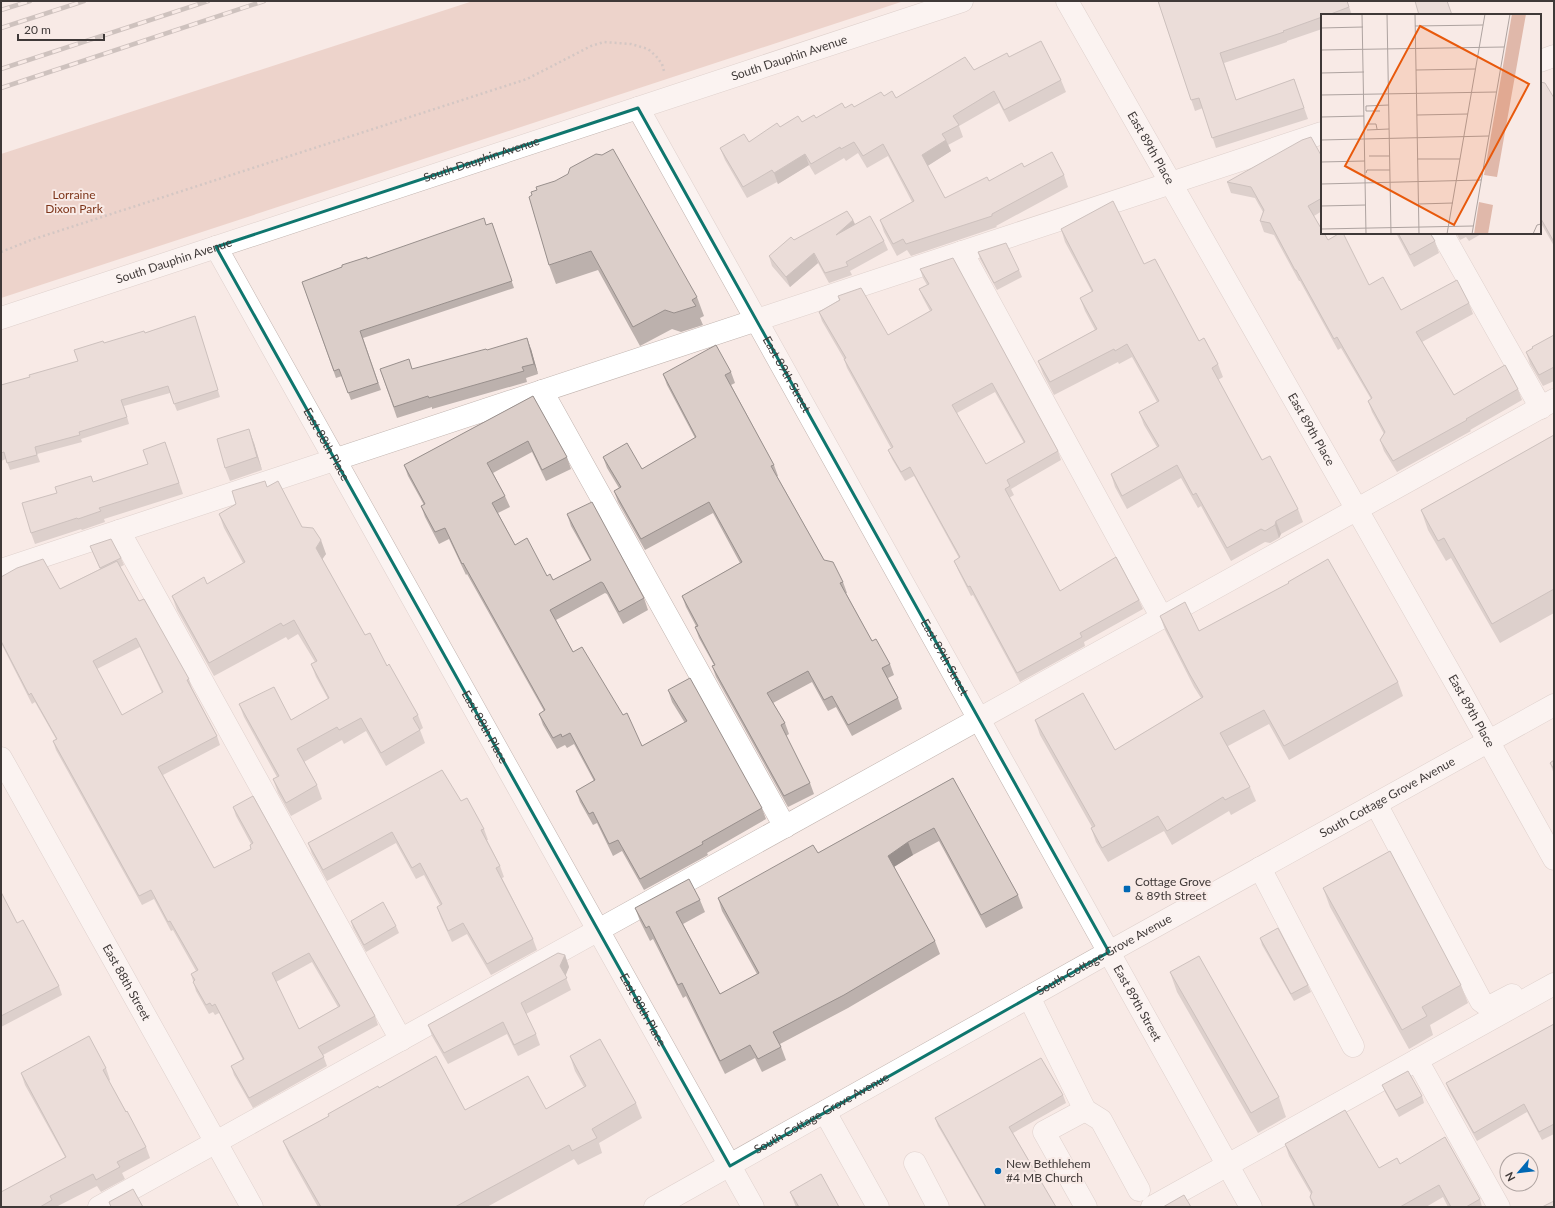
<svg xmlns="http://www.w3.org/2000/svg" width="1555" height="1208" viewBox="0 0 1555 1208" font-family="Lato,sans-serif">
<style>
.green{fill:#e0b8aa}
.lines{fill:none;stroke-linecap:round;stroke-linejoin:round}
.minor-casing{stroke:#c1b4af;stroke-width:23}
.major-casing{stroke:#c1b4af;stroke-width:23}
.path{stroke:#a89d9b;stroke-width:2.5;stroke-dasharray:2 3;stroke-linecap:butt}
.minor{stroke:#fff;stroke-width:22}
.major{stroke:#fff;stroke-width:22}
.rail-casing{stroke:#9c928f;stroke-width:4.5}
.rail{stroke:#f8eae6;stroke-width:3;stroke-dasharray:9;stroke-linecap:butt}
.wall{fill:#bcb1ad;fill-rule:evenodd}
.shaded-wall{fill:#99908d}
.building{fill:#dbcec9;stroke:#99908d;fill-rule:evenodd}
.marked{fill:none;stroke:#0f766e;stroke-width:3;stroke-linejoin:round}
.poi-dot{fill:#0068b4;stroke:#f8eae6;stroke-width:1.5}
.labels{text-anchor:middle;stroke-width:4;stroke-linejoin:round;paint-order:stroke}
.street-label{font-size:12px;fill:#3f3938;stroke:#f8eae6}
.park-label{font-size:12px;fill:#7e361b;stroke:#f8eae6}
.poi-label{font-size:12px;fill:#3f3938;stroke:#f8eae6;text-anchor:start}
.inset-road{fill:none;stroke:#aea3a0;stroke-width:1}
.view{fill:#e8590c;fill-opacity:0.15;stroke:#e8590c;stroke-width:2}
.inset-edge{fill:none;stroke:#3f3938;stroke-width:2}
</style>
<rect width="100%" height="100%" fill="#f8eae6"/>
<path class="green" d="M473 1H904L1 298V154Z"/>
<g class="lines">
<defs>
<g id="minor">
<path id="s1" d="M1067 1 1462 694 1554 859"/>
<path d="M1540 61 1554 56"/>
<path id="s2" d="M638 108 1251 1207"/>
<path d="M1442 233 1541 408"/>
<path id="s3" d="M216 247 753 1207"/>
<path d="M962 252 1162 618"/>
<path id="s4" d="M1 318 962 1"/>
<path d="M542 391 785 827"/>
<path d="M119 531 401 1040"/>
<path d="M1 570 1322 133"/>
<path id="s5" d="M1 758 252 1207"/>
<path d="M1376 804 1481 1001 1489 1007 1512 995"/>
<path d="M1260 868 1353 1046"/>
<path d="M1029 997 1085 1110 1101 1120 1139 1190"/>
<path d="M1417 1060 1499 1207"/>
<path d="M1085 1110 1044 1132 1086 1207"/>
<path d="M825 1112 878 1207"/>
<path d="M915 1163 938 1207"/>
<path d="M99 1207 1554 400"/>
<path d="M1152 1207 1554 984"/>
</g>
<g id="major">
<path id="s6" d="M655 1207 1109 952 1554 705"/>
</g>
</defs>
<use href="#minor" class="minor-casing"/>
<use href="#major" class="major-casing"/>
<path class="path" d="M1 252 31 240 527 79 591 46 604 42 631 44 648 49 656 56 662 64 664 71 665 70"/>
<use href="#minor" class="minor"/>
<use href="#major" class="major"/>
<defs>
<path id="rail" d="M1 10 30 1
M1 28 84 1
M1 69 208 1
M1 88 264 1"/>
</defs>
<use href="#rail" class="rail-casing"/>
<use href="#rail" class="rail"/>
</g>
<path class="wall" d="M1158 1H1347L1352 15H1322V29L1287 41V42L1224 63 1236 100 1294 79 1308 119 1216 148 1203 108 1195 111Z
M1009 57 1061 80 1066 92 1009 122 999 103 959 126 963 137 948 145 951 151 927 166 945 198 1024 167 1064 175 1068 187 996 226 997 227 911 256 907 250 897 256 884 232 880 220 912 202 888 156 867 168 858 153 846 161 844 158 815 175 809 165 778 184 777 182 747 198 725 160 720 148 749 142 780 127 816 118 845 108 854 107 884 96 896 98Z
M1540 82 1554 98V246L1542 225 1540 226Z
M1322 157V211L1314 216 1328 240 1369 285 1401 310 1469 303 1473 314 1422 342 1454 395 1518 389 1522 400 1470 430 1471 431 1397 472 1384 451 1380 440 1384 434 1372 412 1368 401 1371 399 1341 348 1338 350 1300 281H1299L1274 235 1264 232 1260 221 1263 212 1255 198 1231 193 1227 182Z
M529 197 697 297 704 316 700 318 703 325 681 332 672 329 640 346 598 270 556 284 549 265Z
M853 220 855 224 884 241 888 250 850 271 852 275 829 283 818 263 790 287 772 266 769 256 794 240Z
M492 223 514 288 363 338 381 390 351 400 342 376 336 378 302 282 342 267 368 259 486 225Z
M1061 229 1144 264 1199 341 1218 364 1223 377 1218 380 1262 460 1298 509 1303 522 1281 534 1279 538 1270 543 1265 542 1231 561 1201 506 1198 508 1181 478 1127 509 1115 487 1111 474 1157 447 1144 425 1139 412 1157 402 1132 357 1119 364 1118 362 1054 395 1043 374 1038 361 1095 330 1085 311 1080 298 1092 292 1065 242Z
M1396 233H1430L1435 241 1439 253 1414 267Z
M1456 233H1483L1469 241 1466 237 1460 240Z
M978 252 1019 270 1022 277 997 290 980 259Z
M920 269 1058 451 1061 460 1011 489 1014 495 1009 498 1060 591 1139 600 1143 609 1084 642 1085 646 1020 682 973 595 971 596 958 570 954 561 959 558 914 476 905 481 892 459 888 450 891 448 847 368 844 359 822 321 819 312 839 300 838 296 888 335 930 311 923 298 919 289 927 285 923 278ZM995 392 1024 443 986 464 957 413Z
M195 316 220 397 177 411 170 393 124 406 129 424 81 439 82 442 37 454 40 462 10 470 6 459 1 461V385L30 377 78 361 145 333Z
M1554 335V381L1543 386 1530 364 1526 352Z
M531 349 538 374 526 378 527 382 432 409V407L397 418 380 369H413L487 350Z
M731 372 735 383 731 385 774 465 778 476H777L824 560 843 582 847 593H846L872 641 890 664 894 675 888 678 898 698 902 709 852 736 836 707 828 711 812 682 773 703 785 723 789 734 786 736 810 783 814 794 788 807 716 677 712 666 714 665 699 638 695 627 696 626 686 607 682 596 740 563 713 513 645 550 618 502 614 491 619 488 607 468 603 457 642 469 695 438 667 385 663 374Z
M533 396 567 457 571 469 546 481 532 452 493 473 505 496 510 507 498 513 515 545 547 576 553 580 590 560 571 526 567 514 644 598 648 610 623 624 607 594 605 593 556 620 573 652 623 715 642 746 685 723 672 702 668 690 762 808 766 819 707 853 708 855 644 890 622 851 613 856 597 823 593 825 580 802 576 791 594 781 574 744 567 748 565 745 557 749 543 725 539 714 544 711 467 574 466 575 449 539 439 544 425 517 421 506 424 505 408 476 404 465Z
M1554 435V613L1500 643 1451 558 1446 561 1428 530 1421 510Z
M254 443 262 470 230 481 225 468Z
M169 453 183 494 104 519 105 522 82 530 81 529 35 544 31 533 94 482 148 464Z
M267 487 326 554 322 559 335 582 365 635 387 666 418 715 423 728 420 730 425 743 386 766 366 731 344 744 342 740 304 762 317 785 322 799 291 816 278 793 273 779 277 777 244 717 239 704 291 720 328 699 316 677 311 664 315 662 298 634 288 640 286 637 214 676 177 610 172 596 207 584 243 563 224 528 219 514Z
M90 546 121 558 124 565 120 567 139 601 189 679 192 688 217 736 220 745 163 775 214 868 251 849 250 845 251 844 236 816 233 807 375 1016 378 1025 323 1055 327 1066 253 1108 234 1075 231 1066 243 1060 219 1013 215 1015 213 1012 209 1014 196 991 191 974 196 971 173 930 171 931 154 899 142 905 56 750 53 741 56 739 35 702 32 704 1 643V577L60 589 100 569ZM140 647 162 693 122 715 97 669ZM312 962 338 1007 299 1029 276 982Z
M1160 616 1199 631 1398 682 1403 696 1289 760 1269 724 1228 746 1250 787 1256 801 1231 815 1229 811 1172 845 1164 831 1108 862 1096 842 1091 828 1092 827 1040 735 1035 720 1115 750 1201 698 1194 687 1165 630Z
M1554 760V774L1550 763Z
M953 778 1018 895 1023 908 986 928 939 841 913 855 894 867 935 941 940 954 848 1008 780 1044 786 1060 762 1072 755 1058 725 1074 686 996 683 998 653 939 650 941 640 921 635 908 700 900 705 912 683 924 720 994 757 974 722 911 718 898 818 853Z
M461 801 484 829 488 840H487L500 866 504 877 502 878 533 939 537 950 491 975 467 934 452 942 441 918 437 907 440 905 424 875 416 879 396 843 327 881 312 854 308 843Z
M1323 888 1461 985 1468 1003 1430 1025 1433 1035 1409 1049 1330 907Z
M1 892 17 923 59 986 62 995 1 1027Z
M351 921 396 926 399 933 366 952 353 928Z
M1260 938 1308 985 1311 992 1294 1001 1262 945Z
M565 955 569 967 565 975 571 990 526 1014 536 1034 540 1045 518 1056 507 1034 448 1064 432 1036 428 1025Z
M1170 972 1279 1097 1286 1117 1258 1133 1177 992Z
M1554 1024V1134L1542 1140 1527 1112 1477 1141 1449 1091 1446 1083Z
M570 1056 636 1103 642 1118 599 1143 602 1153 578 1165 574 1159 487 1207H318L289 1155 283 1141 329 1116 328 1114 379 1088 465 1110 546 1109 584 1087 575 1071Z
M106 1068 110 1080 109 1081 146 1147 150 1158 122 1173 125 1179 101 1192 97 1186 56 1207H1L65 1157 25 1085 21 1073Z
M1382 1085 1422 1096 1424 1103 1399 1117 1385 1092Z
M1063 1095 1066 1103 1013 1133 1056 1207H985L938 1126 935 1118Z
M1285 1144 1379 1168 1400 1164 1480 1199 1482 1207H1448L1443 1197 1426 1207H1313L1310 1197 1311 1194 1289 1156Z
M790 1192 839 1207H796Z"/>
<path class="shaded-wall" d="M946 140 951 151 926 167 922 155Z
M805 154 809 165 778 184 774 173Z
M853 220 857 229 836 235Z
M814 253 818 263 790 287 786 277Z
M527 338 531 349 538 374 534 364Z
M249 429 254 443 262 470 257 457Z
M1276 521 1281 534 1279 538 1275 525Z
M321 540 326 554 321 561 316 548Z
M908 842 913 855 892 868 888 856Z
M565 955 569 967 565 977 560 966Z"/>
<path class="building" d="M1158 1H1347L1349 7 1328 15H1322V17L1283 31 1284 32 1220 53 1236 100 1294 79 1304 108 1212 138 1199 98 1191 100Z
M1415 1H1447L1452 15H1419Z
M1041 41 1061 80 1004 110 994 91 953 116 959 125 942 134 946 140 922 155 945 198 987 177 989 181 1022 163 1024 167 1052 152 1064 175 992 214V216L906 244 903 239 893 244 880 220 914 201 883 144 863 156 854 142 841 149 840 147 811 164 805 154 774 173 772 170 743 187 720 148 744 134 749 142 777 123 780 127 798 116 802 122 814 115 816 118 842 103 845 108 852 104 854 107 881 92 884 96 892 91 896 98 965 57 974 70 1007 53 1009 57Z
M1540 82 1545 83 1554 98V242L1540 217Z
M1311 137 1322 157V198L1308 206 1322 230V233H1324L1328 240 1340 233H1343L1369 285 1383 277 1401 310 1457 280 1469 303 1416 332 1454 395 1505 365 1518 389 1466 419 1467 420 1393 461 1380 440 1385 432 1368 401 1372 398 1337 337 1334 339 1296 270H1295L1270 223 1260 221 1264 210 1251 187 1227 182 1302 140Z
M613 149 697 297 692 300 696 306 674 313 665 310 633 327 591 251 549 265 529 197 532 195 531 192 537 190 536 187 555 181 568 174 570 168 596 154 602 155Z
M1113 201 1144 264 1155 259 1199 341 1204 338 1218 364 1212 368 1262 460 1270 456 1298 509 1276 521 1275 525 1265 531 1261 529 1227 548 1196 493 1193 495 1177 465 1122 496 1111 474 1159 446 1139 412 1159 401 1127 344 1115 351 1114 349 1050 382 1038 361 1097 329 1080 298 1093 291 1061 229Z
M847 211 853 220 836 235 870 216 884 241 846 262 848 266 825 273 814 253 786 277 769 256 791 237 794 240Z
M484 218 486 225 492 223 512 281 360 331 378 383 348 393 339 369 334 371 302 282 342 267V265L367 257V259Z
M1398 233H1430L1435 241 1410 255Z
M1006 243 1019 270 994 283 978 252Z
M953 258 1058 451 1007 480 1010 486 1005 489 1060 591 1116 557 1139 600 1080 633 1082 637 1017 673 970 586 968 587 954 561 960 557 910 467 901 472 888 450 893 447 844 359 846 358 819 312 840 300 838 296 861 288 888 335 932 310 919 289 929 284 920 269ZM992 383 1025 442 986 464 952 405Z
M195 316 218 390 174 404 168 386 121 400 127 417 79 432 80 435 35 447 37 455 7 463 4 452 1 453V385L30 377 29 375 78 361 74 350 103 341 104 343 144 331 145 333Z
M1554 335V367L1539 375 1526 352 1533 348 1532 347Z
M527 338 534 364 522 367 524 371 429 398 428 396 394 407 380 369 409 359 412 369 486 349 487 350Z
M716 345 731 372 725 375 774 465 771 466 824 560 833 562 843 582 840 583 872 641 876 639 890 664 882 668 898 698 848 725 832 696 824 700 808 671 767 693 785 723 781 725 810 783 784 796 712 666 715 665 695 627 698 626 682 596 742 562 709 502 641 539 614 491 621 487 603 457 627 443 642 469 696 437 663 374Z
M533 396 567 457 542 470 528 441 487 463 505 496 492 503 515 545 527 538 547 576 550 574 553 580 591 560 567 514 592 502 644 598 619 612 603 583 601 582 550 610 573 652 582 647 623 715 627 713 642 746 687 721 668 690 690 678 762 808 702 842 703 844 640 879 618 840 609 844 593 812 589 814 576 791 595 780 570 733 562 737 561 734 553 738 539 714 545 710 463 563 462 564 445 528 435 532 421 506 425 504 404 465Z
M249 429 257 457 225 468 217 439Z
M1554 435V589L1492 624 1444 538 1438 541 1421 510Z
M165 442 179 483 99 508 101 511 78 519 77 518 31 533 22 503 57 493 55 487 91 476 93 482 148 464 143 450Z
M265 481 267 487 278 481 302 527 313 528 321 540 316 548 365 635 370 633 387 666 389 664 418 715 413 718 420 730 381 753 361 718 339 730 337 727 297 749 317 785 286 803 273 779 279 776 239 704 274 687 291 720 329 698 311 664 317 661 294 620 283 626 281 623 209 663 172 596 204 577 207 584 245 562 219 514 236 504 232 491Z
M111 539 121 558 100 568 90 546Z
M43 559 60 589 117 561 139 601 144 599 189 679 187 680 217 736 158 767 214 868 251 849 250 845 253 843 233 807 253 796 375 1016 318 1047 324 1057 249 1098 231 1066 244 1059 215 1004 212 1006 210 1003 206 1005 193 982 195 980 191 974 198 970 170 921 168 922 151 890 139 896 53 741 57 739 31 693 29 695 1 641V577L17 568ZM136 638 163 692 122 715 93 661ZM309 953 340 1006 299 1029 272 973Z
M1328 559 1398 682 1284 746 1264 710 1220 733 1250 787 1225 800 1223 797 1167 831 1158 816 1102 848 1091 828 1095 826 1035 720 1083 693 1115 750 1203 697 1189 673 1160 616 1185 602 1199 631 1289 583 1288 582Z
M1554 760V769L1550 763Z
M442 770 461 801 467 798 484 829 481 830 500 866 496 868 533 939 487 964 463 923 448 931 437 907 442 904 420 863 412 868 392 832 323 870 308 843Z
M953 778 1018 895 981 915 934 828 908 842 888 856 935 941 844 995 773 1032 781 1047 758 1059 750 1045 720 1061 682 983 678 985 649 926 646 928 635 908 689 879 700 900 676 912 720 994 759 973 718 898 813 845 818 853Z
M1390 851 1461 985 1422 1007 1427 1016 1402 1030 1323 888Z
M1 892 17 923 23 920 59 986 1 1016Z
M383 902 396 926 364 945 351 921Z
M1278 928 1308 985 1291 994 1260 938Z
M558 953 565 955 560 966 567 978 521 1003 536 1034 514 1045 503 1022 444 1053 428 1025Z
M1199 956 1279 1097 1251 1113 1170 972Z
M1554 1024V1124L1539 1132 1524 1104 1474 1133 1446 1083Z
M89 1036 106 1068 103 1070 126 1112 127 1111 146 1147 117 1162 120 1167 96 1180 93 1174 50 1196 52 1200 40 1207H1V1192L66 1157 21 1073Z
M600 1039 636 1103 592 1129 597 1138 572 1151 569 1145 455 1207H321L283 1141 329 1116 328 1114 378 1086 379 1088 436 1056 465 1110 528 1076 546 1109 586 1086 570 1056Z
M1041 1058 1063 1095 1009 1127 1056 1207H986L935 1118Z
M1408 1071 1422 1096 1396 1110 1382 1085Z
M1345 1110 1379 1168 1397 1158 1400 1164 1445 1137 1480 1199 1466 1207H1451L1439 1185 1400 1207H1315L1310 1197 1312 1192 1285 1144Z
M821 1174 839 1207H799L790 1192Z
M133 1189 143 1207H111L109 1202Z
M1184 1195 1191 1207H1163Z
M1554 1201V1207H1542Z"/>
<path d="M0 0H1555V1208H0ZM638 108 1109 952 730 1166 216 247Z" fill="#f8eae6" fill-opacity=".55" fill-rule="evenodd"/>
<path class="marked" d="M638 108 1109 952 730 1166 216 247Z"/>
<g class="poi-dot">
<rect x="1123" y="885" width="8" height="8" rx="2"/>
<circle cx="998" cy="1171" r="4"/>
</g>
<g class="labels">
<g class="street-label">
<text dy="4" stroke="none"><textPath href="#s4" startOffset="830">South Dauphin Avenue</textPath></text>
<text dy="4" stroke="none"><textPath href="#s1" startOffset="169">East 89th Place</textPath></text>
<text dy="4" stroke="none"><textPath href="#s4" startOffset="506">South Dauphin Avenue</textPath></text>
<text dy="4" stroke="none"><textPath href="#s4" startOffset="182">South Dauphin Avenue</textPath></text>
<text dy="4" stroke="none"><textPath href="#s2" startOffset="305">East 89th Street</textPath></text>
<text dy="4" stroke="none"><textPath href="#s1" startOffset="493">East 89th Place</textPath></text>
<text dy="4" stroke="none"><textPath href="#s3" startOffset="226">East 88th Place</textPath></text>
<text dy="4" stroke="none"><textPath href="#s2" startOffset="629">East 89th Street</textPath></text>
<text dy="4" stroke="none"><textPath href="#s1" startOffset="817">East 89th Place</textPath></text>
<text dy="4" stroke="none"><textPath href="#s3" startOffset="550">East 88th Place</textPath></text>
<text dy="4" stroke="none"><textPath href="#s6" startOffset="839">South Cottage Grove Avenue</textPath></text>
<text dy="4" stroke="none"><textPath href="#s6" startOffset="515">South Cottage Grove Avenue</textPath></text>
<text dy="4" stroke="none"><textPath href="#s5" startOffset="257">East 88th Street</textPath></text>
<text dy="4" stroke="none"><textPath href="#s2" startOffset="1025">East 89th Street</textPath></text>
<text dy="4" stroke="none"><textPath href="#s3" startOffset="874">East 88th Place</textPath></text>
<text dy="4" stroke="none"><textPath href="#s6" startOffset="191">South Cottage Grove Avenue</textPath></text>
</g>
<g class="park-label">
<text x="74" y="199">Lorraine<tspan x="74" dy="14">Dixon Park</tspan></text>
</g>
<g class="poi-label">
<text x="1135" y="886">Cottage Grove<tspan x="1135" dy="14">&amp; 89th Street</tspan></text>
<text x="1006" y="1168">New Bethlehem<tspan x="1006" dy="14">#4 MB Church</tspan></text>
</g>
</g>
<g transform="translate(1321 14)">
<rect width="220" height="220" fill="#f8eae6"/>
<path d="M191 0H205L176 163 163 161ZM158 188 172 191 167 220H153Z" fill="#e0b8aa"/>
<path class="inset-road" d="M41 0 45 220M66 0 70 220M94 0 98 220M94 12 162 11M0 14 42 13M0 36 183 33M95 56 154 55M0 59 43 58M0 81 175 78M59 97H45V92L68 91M96 101 147 100M0 103 43 102M46 110H55L56 115M46 116 68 115M0 126 168 122M48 142H69M96 145H139M0 148 44 147M45 159 46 156H69M0 170 160 166M97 190 132 189M0 192 45 191M0 215 152 212M126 220 164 0M151 220 189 0M212 220 216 211 220 210"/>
<path class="view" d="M99 12 208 70 133 211 24 152Z"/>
<rect width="220" height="220" class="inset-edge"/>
</g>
<rect width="1555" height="1208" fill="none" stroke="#3f3938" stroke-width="4"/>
<g transform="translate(1519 1172) rotate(242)"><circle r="19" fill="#f8eae6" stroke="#aea3a0"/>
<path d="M0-3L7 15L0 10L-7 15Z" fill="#0068b4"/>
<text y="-6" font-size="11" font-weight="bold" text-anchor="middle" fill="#3f3938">N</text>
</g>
<path d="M18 34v6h86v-6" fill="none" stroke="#3f3938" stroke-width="2"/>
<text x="24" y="34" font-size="12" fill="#3f3938" stroke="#f8eae6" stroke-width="3" paint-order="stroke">20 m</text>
</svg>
